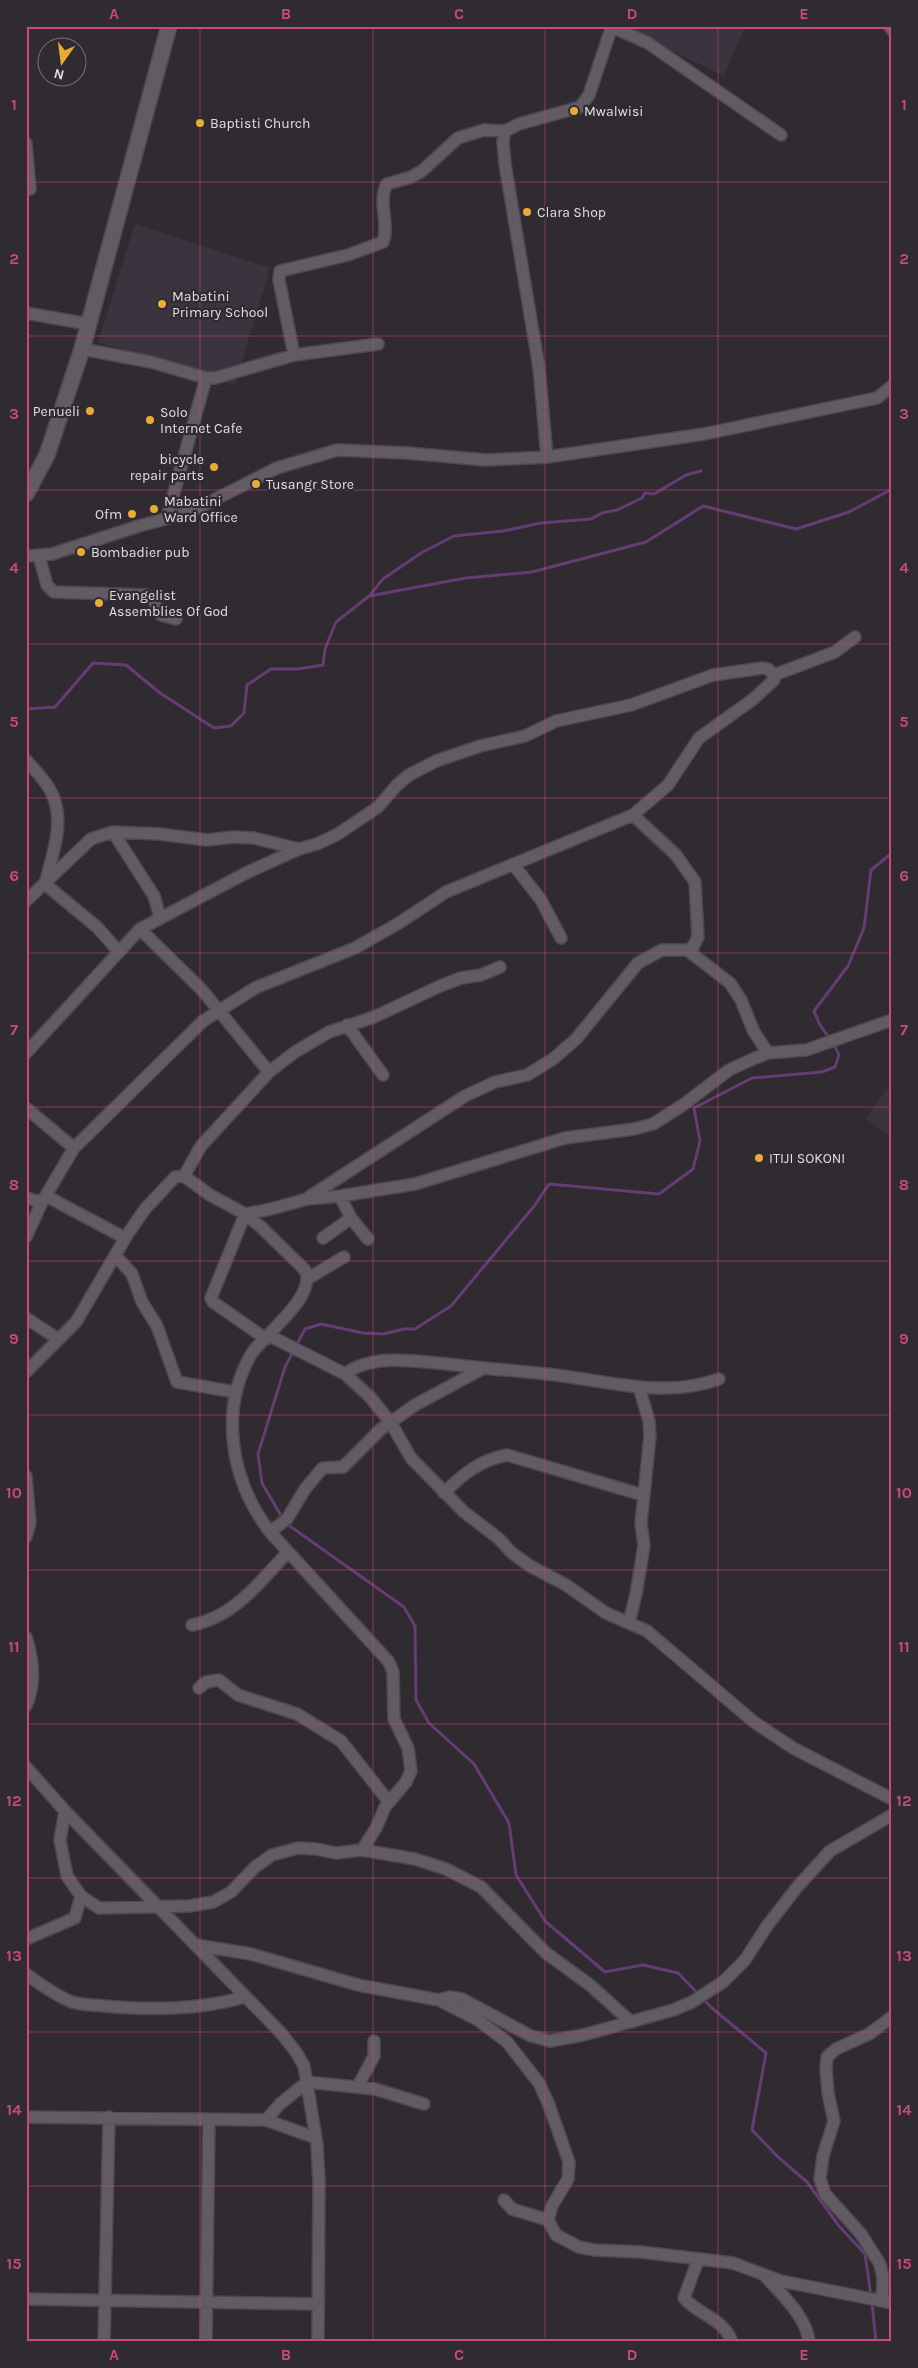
<svg xmlns="http://www.w3.org/2000/svg" width="918" height="2368" viewBox="0 0 918 2368" font-family="Karla,sans-serif">
<style>
.built{fill:#3b333e}
.lines{fill:none;stroke-linecap:round;stroke-linejoin:round}
.stream{stroke:#653c74;stroke-width:3}
.street-casing{stroke:#4c484d;stroke-width:14}
.secondary-casing{stroke:#4c484d;stroke-width:18}
.street{stroke:#615c63;stroke-width:11}
.secondary{stroke:#615c63;stroke-width:15}
.grid{fill:none;stroke:#ca497c;stroke-width:1;stroke-opacity:0.55}
.poi-dot{fill:#e9ab38;stroke:#302b31;stroke-width:2}
.labels{text-anchor:middle;stroke-width:4.5;stroke-linejoin:round;paint-order:stroke}
.poi-label{font-size:14px;fill:#e0dde1;stroke:#302b31;text-anchor:start}
.neatline{fill:none;stroke:#ca497c;stroke-width:2}
.grid-label{font-size:16px;text-anchor:middle;font-weight:bold;fill:#ca497c}
</style>
<rect width="100%" height="100%" fill="#302b31"/>
<path class="built" d="M622 26H745L724 76Z
M135 224 270 268 235 385 98 342Z
M892 1083V1139L865 1118Z"/>
<g class="lines">
<path class="stream" d="M370 595 383 579 421 553 454 536 503 531 541 523 591 519 602 513 617 510 642 498 645 493 654 494 686 475 701 471
M26 709 55 707 93 663 126 665 160 693 214 728 231 726 244 713 247 685 271 669H298L323 665 325 649 336 622 369 596 466 578 532 572 646 542 703 506 796 529 849 512 892 489
M830 1039 820 1025 814 1011 848 966 864 928 871 870 892 853
M283 1519 262 1483 258 1454 285 1367 305 1329 321 1324 363 1333 383 1334 404 1329H415L451 1306 535 1205 549 1184 659 1194 693 1169 700 1141 694 1108 752 1078 822 1072 835 1067 839 1055 834 1044
M287 1524 404 1607 415 1626 416 1700 429 1723 474 1764 509 1823 516 1875 545 1921 605 1972 643 1965 678 1973 712 2008 766 2053 752 2130 778 2157 807 2182 839 2226 865 2254 871 2296
M872 2303 876 2342"/>
<defs>
<path id="street" d="M889 26 892 30
M612 27 648 43 781 135
M26 143 30 189
M26 313 88 324
M82 349 151 362 206 378H215L294 355 378 344
M294 355 279 280 280 271 348 255 383 242C390 225 377 201 387 184L411 177 422 171 458 138 484 130 505 131
M547 457 539 368 505 164 503 142 505 131 519 124 580 107 589 95 612 26
M167 518 206 378
M26 556 52 554 139 526 183 514 200 507 277 468 337 450 407 453 486 460 547 457 704 434 877 398 892 386
M39 556 47 585 54 592 146 595 153 599 161 615 176 619
M774 675 835 652 855 637
M26 760C34 769 43 778 49 788 67 818 53 852 45 884L97 927 119 952
M633 815 676 855 695 882 698 937 693 947 687 950
M113 832 154 896 160 917
M513 864 541 900 561 938
M26 901 91 839 113 832 159 834 207 840 234 837 254 838 299 849
M140 929 202 990 269 1072
M347 1025 383 1075
M26 1053 140 929 246 873 299 849 317 844 338 834 378 807 397 785 409 775 436 761 480 746 525 736 556 721 631 705 713 675 762 668 768 669 774 675V680L752 700 699 738 668 785 633 815 446 892 399 923 355 948 255 988 203 1021 74 1148 42 1202 26 1237
M26 1108 74 1148
M184 1176 201 1146 269 1072 295 1052 329 1032 374 1017 440 986 461 978 481 975 500 967
M46 1196 125 1238
M340 1196 351 1218 368 1239
M309 1197 465 1096 495 1082 527 1075 553 1059 576 1039 638 963 662 950H687L730 983 741 1000 754 1032 768 1053
M26 1198 42 1202
M323 1238 351 1218
M116 1256 132 1274 142 1302 157 1326 177 1382 235 1392
M307 1279 344 1257
M26 1318 58 1339
M270 1336 345 1374 370 1397 391 1423 411 1458 464 1512 498 1538 512 1553 530 1566 566 1585 606 1613 647 1631 754 1722 793 1748 892 1799
M266 1339 213 1302 211 1298 245 1214 261 1227 305 1270C318 1295 264 1335 252 1353 218 1410 231 1481 270 1532L389 1662 393 1672 394 1719 408 1748 411 1771 406 1782 385 1807 376 1828 362 1850
M26 1372 76 1322 127 1235 145 1209 175 1177 184 1176 210 1195 245 1214 271 1209 307 1199 340 1196 415 1184 565 1138 634 1129 653 1124 683 1105 729 1070 753 1059 768 1053 806 1050 892 1020
M345 1374C374 1352 422 1362 456 1365 494 1370 532 1371 570 1377 620 1384 669 1397 719 1379
M26 1476 30 1522 26 1537
M444 1493C463 1474 480 1460 507 1455L643 1495
M270 1532 287 1519 305 1489 320 1471 323 1468 343 1467 381 1429 415 1405 482 1369
M629 1623 636 1594 644 1546 641 1523 650 1436 649 1421 639 1387
M192 1625C234 1617 259 1583 287 1553
M26 1637C33 1659 36 1684 26 1706
M199 1688 206 1682 219 1680 238 1695 297 1714 341 1741 389 1802
M26 1767 65 1811 281 2033 296 2052 304 2066 317 2144 319 2181 318 2342
M65 1811 60 1840 67 1876 81 1896 99 1908 189 1906 213 1902 231 1892 255 1867 272 1855 298 1848 316 1849 336 1853 362 1850 415 1859 446 1869 481 1887 546 1953 590 1985 631 2022
M26 1939 75 1918 81 1896
M196 1945 251 1954 358 1985 439 2000 478 2020 507 2042 539 2083 549 2105 569 2162 568 2179 552 2206 548 2220 556 2235 579 2247 595 2250 641 2252 733 2263 781 2281 892 2303
M26 1974C40 1984 56 1996 72 2002 82 2005 93 2005 103 2006 148 2010 200 2010 244 1997
M439 2000 450 1997 462 1999 531 2036 550 2041 583 2035 673 2010 692 2002 723 1982 745 1960 767 1926 798 1886 830 1851 892 1815
M358 2086 374 2056V2041
M26 2117 266 2120 316 2138
M266 2120 280 2104 307 2082 375 2089 424 2104
M504 2200 512 2209 548 2220
M698 2260 684 2298C698 2315 724 2318 732 2342
M766 2277C781 2294 807 2317 809 2342
M26 2299 318 2304
M882 2301 883 2278 880 2264 861 2234 825 2194 820 2179 823 2156 834 2121 828 2093 826 2069 827 2057 836 2049 869 2034 892 2017
M104 2342 109 2117
M206 2342 209 2120"/>
<path id="secondary" d="M26 494 47 455 82 349 169 26"/>
</defs>
<use href="#street" class="street-casing"/>
<use href="#secondary" class="secondary-casing"/>
<use href="#street" class="street"/>
<use href="#secondary" class="secondary"/>
</g>
<path class="grid" d="M200 26V2342M373 26V2342M545 26V2342M718 26V2342M26 182H892M26 336H892M26 490H892M26 644H892M26 798H892M26 953H892M26 1107H892M26 1261H892M26 1415H892M26 1570H892M26 1724H892M26 1878H892M26 2032H892M26 2186H892"/>
<g class="poi-dot">
<circle cx="574" cy="111" r="5"/>
<circle cx="200" cy="123" r="5"/>
<circle cx="527" cy="212" r="5"/>
<circle cx="162" cy="304" r="5"/>
<circle cx="90" cy="411" r="5"/>
<circle cx="150" cy="420" r="5"/>
<circle cx="214" cy="467" r="5"/>
<circle cx="256" cy="484" r="5"/>
<circle cx="154" cy="509" r="5"/>
<circle cx="132" cy="514" r="5"/>
<circle cx="81" cy="552" r="5"/>
<circle cx="99" cy="603" r="5"/>
<circle cx="759" cy="1158" r="5"/>
</g>
<g class="labels">
<g class="poi-label">
<text x="584" y="116">Mwalwisi</text>
<text x="210" y="128">Baptisti Church</text>
<text x="537" y="217">Clara Shop</text>
<text x="172" y="301">Mabatini<tspan x="172" dy="16">Primary School</tspan></text>
<text x="80" y="416" text-anchor="end">Penueli</text>
<text x="160" y="417">Solo<tspan x="160" dy="16">Internet Cafe</tspan></text>
<text x="204" y="464" text-anchor="end">bicycle<tspan x="204" dy="16">repair parts</tspan></text>
<text x="266" y="489">Tusangr Store</text>
<text x="164" y="506">Mabatini<tspan x="164" dy="16">Ward Office</tspan></text>
<text x="122" y="519" text-anchor="end">Ofm</text>
<text x="91" y="557">Bombadier pub</text>
<text x="109" y="600">Evangelist<tspan x="109" dy="16">Assemblies Of God</tspan></text>
<text x="769" y="1163">ITIJI SOKONI</text>
</g>
</g>
<rect width="918" height="2368" fill="none" stroke="#302b31" stroke-width="55"/>
<g transform="translate(62 62) rotate(194)"><circle r="24" fill="#302b31" stroke="#767277"/>
<path d="M0-4L9 19L0 12L-9 19Z" fill="#e9ab38"/>
<text y="-8" font-size="14" font-weight="bold" text-anchor="middle" fill="#e0dde1">N</text>
</g>
<rect x="28" y="28" width="862" height="2312" class="neatline"/>
<g class="grid-label">
<text x="114" y="19">A</text>
<text x="286" y="19">B</text>
<text x="459" y="19">C</text>
<text x="632" y="19">D</text>
<text x="804" y="19">E</text>
<text x="14" y="110">1</text>
<text x="904" y="110">1</text>
<text x="14" y="264">2</text>
<text x="904" y="264">2</text>
<text x="14" y="419">3</text>
<text x="904" y="419">3</text>
<text x="14" y="573">4</text>
<text x="904" y="573">4</text>
<text x="14" y="727">5</text>
<text x="904" y="727">5</text>
<text x="14" y="881">6</text>
<text x="904" y="881">6</text>
<text x="14" y="1035">7</text>
<text x="904" y="1035">7</text>
<text x="14" y="1190">8</text>
<text x="904" y="1190">8</text>
<text x="14" y="1344">9</text>
<text x="904" y="1344">9</text>
<text x="14" y="1498">10</text>
<text x="904" y="1498">10</text>
<text x="14" y="1652">11</text>
<text x="904" y="1652">11</text>
<text x="14" y="1806">12</text>
<text x="904" y="1806">12</text>
<text x="14" y="1961">13</text>
<text x="904" y="1961">13</text>
<text x="14" y="2115">14</text>
<text x="904" y="2115">14</text>
<text x="14" y="2269">15</text>
<text x="904" y="2269">15</text>
<text x="114" y="2360">A</text>
<text x="286" y="2360">B</text>
<text x="459" y="2360">C</text>
<text x="632" y="2360">D</text>
<text x="804" y="2360">E</text>
</g>
</svg>
